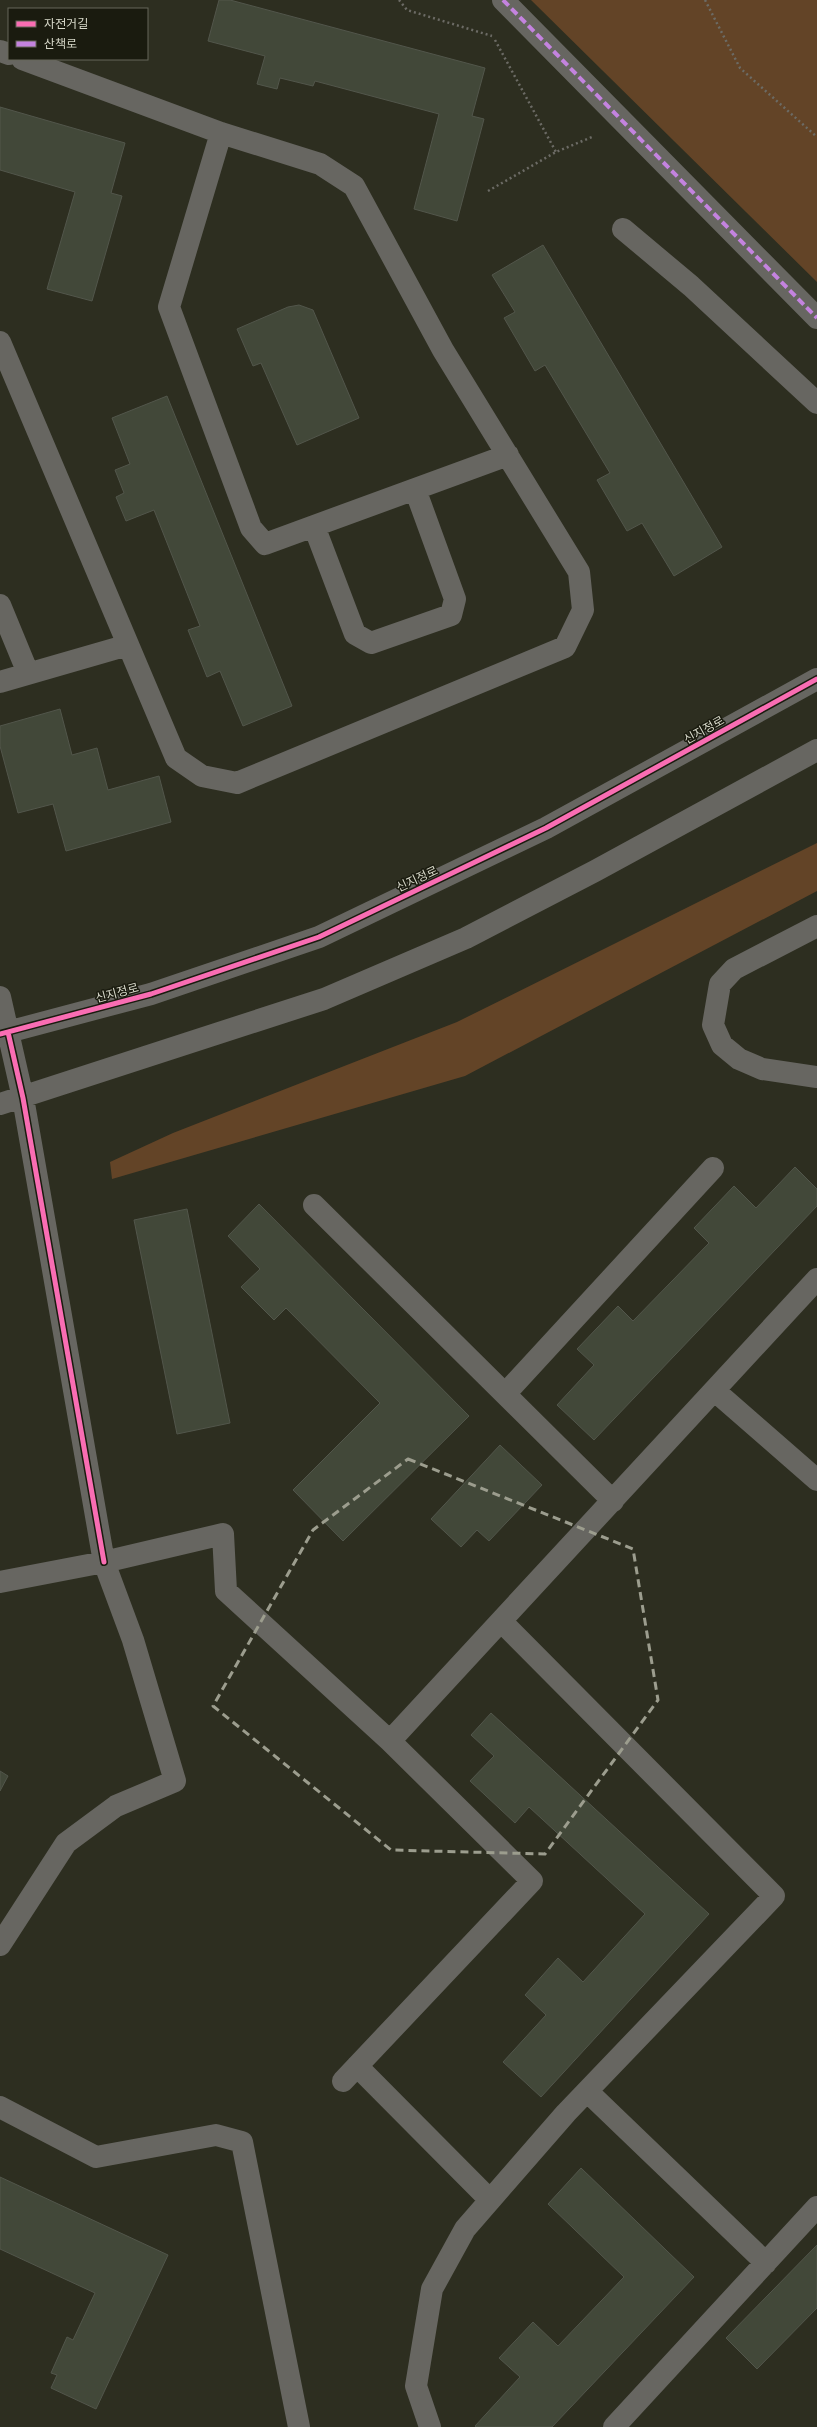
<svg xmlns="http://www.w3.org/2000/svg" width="817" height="2427" viewBox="0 0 817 2427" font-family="'Noto Sans','Noto Sans KR',sans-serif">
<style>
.green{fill:#634427}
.building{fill:#424839;stroke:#52564b}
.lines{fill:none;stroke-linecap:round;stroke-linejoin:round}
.path{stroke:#6c6b65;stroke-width:2.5;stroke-dasharray:2 3;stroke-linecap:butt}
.minor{stroke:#676661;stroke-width:22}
.quiet{stroke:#c483df;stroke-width:4;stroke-dasharray:8 4;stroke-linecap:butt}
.cycleway-casing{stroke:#1a1b0f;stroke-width:8}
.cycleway{stroke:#f96db3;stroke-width:5}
.marked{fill:none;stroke:#9c9d8e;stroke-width:3;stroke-dasharray:8 5;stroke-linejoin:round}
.labels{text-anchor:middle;stroke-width:3;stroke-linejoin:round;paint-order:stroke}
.street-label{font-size:12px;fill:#d8d9ca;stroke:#1a1b0f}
</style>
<rect width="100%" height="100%" fill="#2d2e20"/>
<path class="green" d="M531 0H817V282Z
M817 843V891L465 1076 112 1179 110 1162 173 1133 457 1022Z"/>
<path class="building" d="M219 0H230L485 68 472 116 484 119 457 221 414 209 439 114 315 81 313 86 280 78 277 89 257 84 265 56 208 41Z
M0 107 125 143 111 193 122 196 92 301 47 289 75 192 0 170Z
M543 245 722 547 674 576 642 523 627 531 597 480 610 473 545 365 535 371 504 318 515 312 492 275Z
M299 305 313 310 359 418 297 445 261 363 253 366 237 329 288 307Z
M167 396 292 706 243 726 220 671 207 677 188 630 200 626 154 510 126 521 116 497 124 493 115 470 130 464 112 418Z
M60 709 72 755 97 748 108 790 159 776 171 822 66 851 53 804 18 813 0 746V726Z
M795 1167 817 1189V1206L594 1440 557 1405 594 1365 577 1349 618 1306 633 1321 709 1243 694 1228 734 1186 756 1208Z
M259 1204 469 1416 343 1541 293 1490 380 1403 286 1308 274 1320 241 1287 260 1269 228 1236Z
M187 1209 230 1423 177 1434 134 1220Z
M500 1445 542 1485 489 1541 477 1530 461 1547 431 1519Z
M491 1713 709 1914 541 2097 503 2062 546 2015 525 1995 558 1958 583 1982 645 1914 529 1807 515 1823 470 1781 494 1756 471 1735Z
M0 1771 8 1776 0 1791Z
M581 2168 694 2277 552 2427H476L475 2426 520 2377 499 2358 533 2322 558 2346 624 2277 548 2204Z
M0 2177 168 2255 96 2409 51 2388 57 2375 51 2373 67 2337 73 2340 95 2293 0 2249Z
M817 2245V2308L757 2369 726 2338Z"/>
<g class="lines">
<path class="path" d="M399 0 407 10 492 36
M705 0 740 68 817 137
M495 40 556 152
M488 191 556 152 592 137"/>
<path class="minor" d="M503 0 817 318
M0 51 9 54
M221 133 169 307 251 528 265 544 508 455
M623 229 691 286 817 403
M0 342 176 758 202 776 237 783 565 647 583 610 579 572 443 350 354 186 320 164 221 133 22 59
M314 526 355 634 371 643 451 615 455 599 415 489
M0 605 28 673
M0 682 128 645
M817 926 734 969 720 984 713 1025 722 1045 739 1059 762 1069 817 1077
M0 997 23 1098 104 1562 133 1640 175 1781 116 1806 66 1843 0 1945
M0 1034 151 994 319 937 546 828 817 679
M0 1104 324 999 466 938 595 871 817 750
M314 1205 613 1501
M715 1391 817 1480
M505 1394 713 1168
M0 1582 104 1562 223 1534 226 1591 390 1741 532 1881 343 2081
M390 1741 817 1279
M357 2066 490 2200
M587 2091 766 2263
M0 2107 96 2157 216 2135 242 2142 299 2427
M430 2427 416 2386 432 2289 465 2229 566 2113 774 1896 502 1622
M614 2427 817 2207"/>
<path class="quiet" d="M503 0 817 318"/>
<defs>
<path id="cycleway" d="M8 1032 23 1098 104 1562
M0 1034 151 994 319 937 546 828 817 679"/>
</defs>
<use href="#cycleway" class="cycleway-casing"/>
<use href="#cycleway" class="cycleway"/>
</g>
<path class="marked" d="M408 1459 633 1549 658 1700 545 1854 391 1850 213 1706 313 1530Z"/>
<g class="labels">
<g class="street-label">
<text transform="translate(704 730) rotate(-29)" y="4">신지정로</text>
<text transform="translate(417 879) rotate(-25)" y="4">신지정로</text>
<text transform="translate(117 993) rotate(-15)" y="4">신지정로</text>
</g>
</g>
<rect x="8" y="8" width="140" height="52" fill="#1a1b0f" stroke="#66675a"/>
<rect x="16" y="21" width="20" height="6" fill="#f96db3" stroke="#66675a"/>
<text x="44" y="28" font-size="12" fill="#d8d9ca">자전거길</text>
<rect x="16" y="41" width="20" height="6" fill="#c483df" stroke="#66675a"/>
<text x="44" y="48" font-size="12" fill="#d8d9ca">산책로</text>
</svg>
